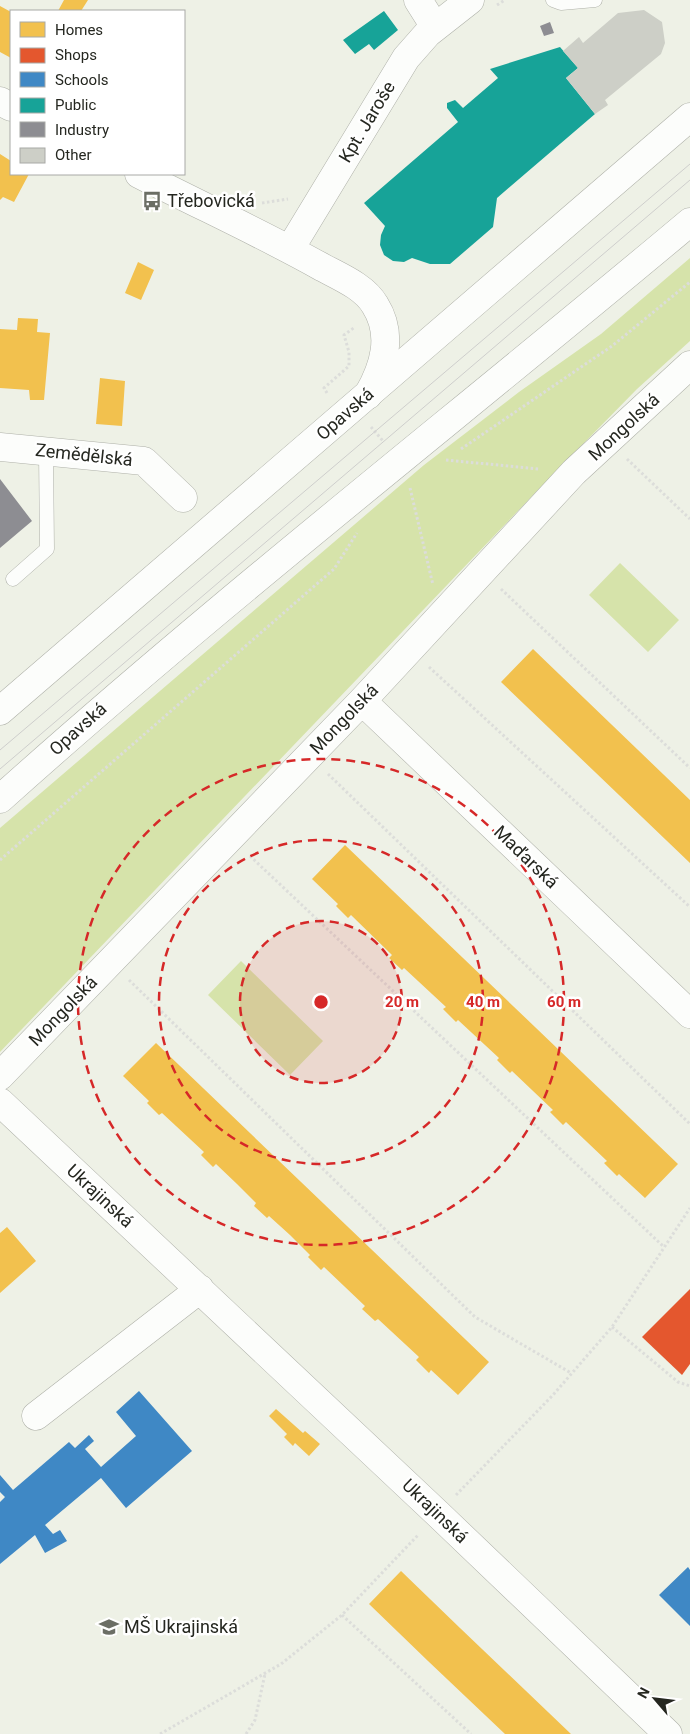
<svg xmlns="http://www.w3.org/2000/svg" width="690" height="1734" viewBox="0 0 690 1734" font-family="Roboto,sans-serif">
<style>
.green{fill:#d6e3aa}
.homes{fill:#f2c14e}
.shops{fill:#e4572e}
.schools{fill:#3f88c5}
.public{fill:#17a398}
.industry{fill:#8d8d92}
.building{fill:#cdcfc7}
.lines{fill:none;stroke-linecap:round;stroke-linejoin:round}
.lane-casing{stroke:#aeb0a8;stroke-width:15}
.street-casing{stroke:#aeb0a8;stroke-width:29}
.secondary-casing{stroke:#aeb0a8;stroke-width:29}
.path{stroke:#dcddda;stroke-width:3;stroke-dasharray:2.5 2.5;stroke-linecap:butt}
.lane{stroke:#fcfdfb;stroke-width:14}
.street{stroke:#fcfdfb;stroke-width:28}
.secondary{stroke:#fcfdfb;stroke-width:28}
.tram{stroke:#cececc;stroke-width:1}
.ring{fill:none;stroke:#d62828;stroke-width:2.5;stroke-dasharray:9 6}
.labels{text-anchor:middle;stroke-width:5;stroke-linejoin:round;paint-order:stroke}
.street-label{font-size:18px;fill:#252720;stroke:#fff}
.poi-label{font-size:18px;fill:#252720;stroke:#fff;text-anchor:start}
.centre{fill:#d62828;stroke:#fff;stroke-width:2.5}
.ring-label{font-size:15px;text-anchor:middle;font-weight:bold;fill:#d62828;stroke:#fff;stroke-width:5;stroke-linejoin:round;paint-order:stroke}
</style>
<rect width="100%" height="100%" fill="#eef1e6"/>
<path class="green" d="M690 258V341L637 389 538 490 0 1052V828L424 465 519 392 601 334Z
M620 563 679 620 648 652 589 595Z
M241 961 323 1041 290 1075 208 995Z"/>
<path class="homes" d="M64 0H88L81 11H58Z
M0 6 11 12V58L0 52Z
M0 154 11 161V174H29L14 202 3 197 0 200Z
M138 262 154 270 141 300 125 293Z
M18 318 38 319 37 332 50 333 44 400H30L29 390 0 388V329L17 330Z
M100 378 125 381 122 426 96 424Z
M533 649 690 800V863L501 682Z
M345 845 678 1164 645 1198 619 1174 617 1176 604 1163 607 1161 566 1122 563 1125 550 1112 553 1110 512 1071 510 1073 497 1060 499 1058 458 1020 456 1022 443 1009 446 1007 404 968 402 970 389 958 392 955 351 915 348 918 336 906 338 904 312 879Z
M156 1043 489 1362 458 1395 431 1370 429 1373 416 1360 419 1357 378 1319 375 1321 362 1309 365 1306 324 1267 321 1270 308 1257 310 1255 290 1235 269 1216 267 1218 254 1206 256 1203 237 1184 216 1164 213 1167 201 1155 204 1152 162 1113 159 1115 147 1103 149 1101 123 1076Z
M7 1227 36 1261 0 1293V1233Z
M276 1409 303 1433 305 1431 320 1444 309 1456 295 1443 293 1446 284 1437 287 1434 269 1416Z
M401 1571 460 1628 571 1734H505L428 1661 369 1604Z"/>
<path class="shops" d="M690 1289V1364L682 1375 642 1337Z"/>
<path class="schools" d="M139 1391 192 1451 126 1508 101 1478 45 1525 53 1534 60 1530 67 1541 45 1553 35 1535 0 1564V1502L5 1497 0 1492V1475L13 1490 69 1442 75 1448 89 1435 94 1441 85 1449 101 1467 136 1436 116 1412Z
M688 1567 690 1570V1626L659 1595Z"/>
<path class="public" d="M384 11 398 30 374 50 369 44 355 54 343 40Z
M560 47 578 68 566 78 595 114 497 198 493 227 450 264H430L412 258 404 262 393 261 384 255 380 245 381 235 385 226 364 203 458 122 447 108V103L455 100 463 108 498 78 490 69Z"/>
<path class="industry" d="M550 22 554 33 544 36 540 26Z
M0 479 32 521 0 548Z"/>
<path class="building" d="M644 10 662 22 665 43 661 54 605 100 608 105 595 114 566 78 578 68 563 51 579 37 583 43 618 13Z"/>
<g class="lines">
<defs>
<path id="lane" d="M553 0 561 3 595 0
M13 579 47 549 46 451"/>
<path id="street" d="M418 0 435 27
M0 101 11 107
M139 174C199 205 261 233 320 266 338 276 364 286 375 305 394 335 384 367 368 395
M290 249 406 58 428 33 470 0
M0 447 144 461 183 498
M362 701 690 1014
M0 1076 362 701 574 472 690 365
M0 1102 438 1514 668 1734
M36 1416 200 1289"/>
<path id="secondary" d="M0 711 690 117
M0 799C223 599 460 415 690 222"/>
</defs>
<use href="#lane" class="lane-casing"/>
<use href="#street" class="street-casing"/>
<use href="#secondary" class="secondary-casing"/>
<path class="path" d="M497 5 505 0
M262 203 288 199
M327 393 324 388 349 366V352L344 335 355 327
M371 427 383 441
M461 449 612 346 690 282
M627 459 690 519
M446 460 539 469
M410 488 433 585
M501 589 690 768
M429 667 690 907
M328 774 690 1124
M250 856 664 1247
M0 860 334 569 357 533
M129 980 475 1317 571 1373
M612 1327 678 1382 690 1386
M456 1495 553 1395 612 1327 690 1208
M342 1615 471 1734
M160 1734 281 1664 342 1615 419 1534
M246 1734 255 1720 265 1674"/>
<use href="#lane" class="lane"/>
<use href="#street" class="street"/>
<use href="#secondary" class="secondary"/>
<path class="tram" d="M0 750 690 164
M0 769 690 180"/>
</g>
<circle cx="321" cy="1002" r="81" fill="#d62828" fill-opacity=".12"/>
<g class="ring">
<circle cx="321" cy="1002" r="81"/>
<circle cx="321" cy="1002" r="162"/>
<circle cx="321" cy="1002" r="243"/>
</g>
<defs>
<symbol id="bus-bare" viewBox="-9 -9 18 18"><path d="M-5-6H5V4H4V6H2V4H-2V6H-4V4H-5ZM-3.5-4V0h7V-4ZM-3.5 1.2v1.5H-2V1.2ZM2 1.2v1.5H3.5V1.2Z" fill="#6b6e65" stroke="#fff" stroke-width="2.5" paint-order="stroke"/></symbol>
<symbol id="school-bare" viewBox="-9 -9 18 18"><path d="M0-5L7-2L0 1L-7-2ZM-4 1L0 2.5L4 1V4Q0 6-4 4Z" fill="#6b6e65" stroke="#fff" stroke-width="2.5" paint-order="stroke"/></symbol>
</defs>
<g fill-rule="evenodd">
<use href="#bus-bare" x="138" y="187" width="28" height="28"/>
<use href="#school-bare" x="95" y="1613" width="28" height="28"/>
</g>
<g class="labels">
<g class="street-label">
<text transform="translate(367 122) rotate(-59)" y="6">Kpt. Jaroše</text>
<text transform="translate(345 414) rotate(-41)" y="6">Opavská</text>
<text transform="translate(624 427) rotate(-43)" y="6">Mongolská</text>
<text transform="translate(84 455) rotate(6)" y="6">Zemědělská</text>
<text transform="translate(344 719) rotate(-46)" y="6">Mongolská</text>
<text transform="translate(78 729) rotate(-42)" y="6">Opavská</text>
<text transform="translate(526 857) rotate(44)" y="6">Maďarská</text>
<text transform="translate(63 1011) rotate(-46)" y="6">Mongolská</text>
<text transform="translate(100 1196) rotate(43)" y="6">Ukrajinská</text>
<text transform="translate(435 1511) rotate(44)" y="6">Ukrajinská</text>
</g>
<g class="poi-label">
<text x="167" y="207">Třebovická</text>
<text x="124" y="1633">MŠ Ukrajinská</text>
</g>
</g>
<circle cx="321" cy="1002" r="8" class="centre"/>
<g class="ring-label">
<text x="402" y="1007">20 m</text>
<text x="483" y="1007">40 m</text>
<text x="564" y="1007">60 m</text>
</g>
<rect x="10" y="10" width="175" height="165" fill="#ffffff" stroke="#a8a9a6"/>
<rect x="20" y="22" width="25" height="15" fill="#f2c14e" stroke="#a8a9a6"/>
<text x="55" y="35" font-size="15" fill="#252720">Homes</text>
<rect x="20" y="48" width="25" height="15" fill="#e4572e" stroke="#a8a9a6"/>
<text x="55" y="60" font-size="15" fill="#252720">Shops</text>
<rect x="20" y="72" width="25" height="15" fill="#3f88c5" stroke="#a8a9a6"/>
<text x="55" y="85" font-size="15" fill="#252720">Schools</text>
<rect x="20" y="98" width="25" height="15" fill="#17a398" stroke="#a8a9a6"/>
<text x="55" y="110" font-size="15" fill="#252720">Public</text>
<rect x="20" y="122" width="25" height="15" fill="#8d8d92" stroke="#a8a9a6"/>
<text x="55" y="135" font-size="15" fill="#252720">Industry</text>
<rect x="20" y="148" width="25" height="15" fill="#cdcfc7" stroke="#a8a9a6"/>
<text x="55" y="160" font-size="15" fill="#252720">Other</text>
<g transform="translate(655 1699) rotate(298)" stroke="#ffffff" stroke-width="4" paint-order="stroke">
<path d="M0-4L9 19L0 12L-9 19Z" fill="#252720"/>
<text y="-8" font-size="14" font-weight="bold" text-anchor="middle" fill="#252720">N</text>
</g>
</svg>
